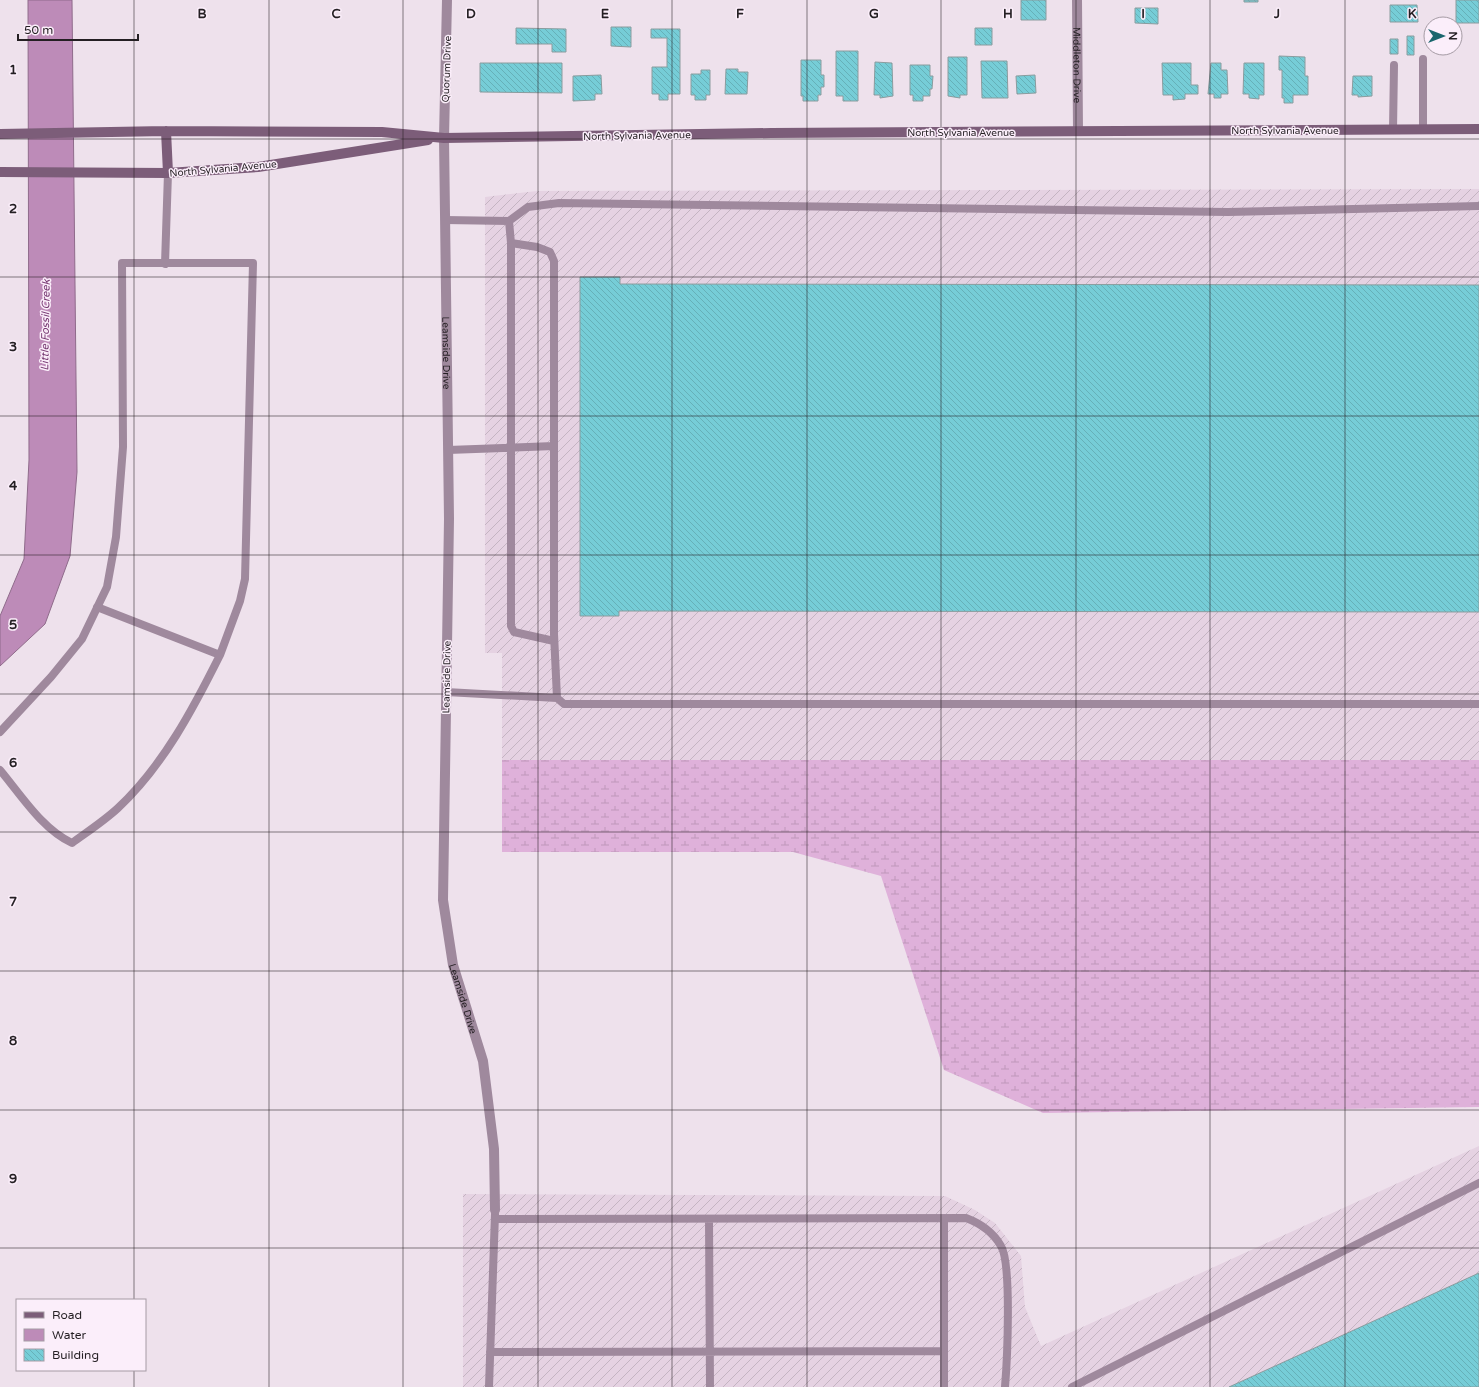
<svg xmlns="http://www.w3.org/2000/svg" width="1479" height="1387" viewBox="0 0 1479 1387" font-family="'Varela Round',sans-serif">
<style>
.industrial{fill:url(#industrial-furrows)}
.wetland{fill:url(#wetland-marsh)}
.water{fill:#bd8bb8;stroke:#8f6b8b}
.building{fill:url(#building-back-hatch);stroke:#8a9c9e}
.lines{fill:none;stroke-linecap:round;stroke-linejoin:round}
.lane{stroke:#9f899d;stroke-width:8}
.street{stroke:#9f899d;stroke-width:10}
.secondary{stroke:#7c5d79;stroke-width:10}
.grid{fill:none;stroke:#241f23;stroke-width:1;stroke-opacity:0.55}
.labels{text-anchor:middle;stroke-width:3;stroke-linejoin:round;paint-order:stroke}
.street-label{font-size:10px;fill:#241f23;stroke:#fbeefa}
.water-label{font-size:11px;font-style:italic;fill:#783b74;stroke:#fbeefa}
.grid-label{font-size:13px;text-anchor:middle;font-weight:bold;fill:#241f23;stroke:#fbeefa;stroke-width:3;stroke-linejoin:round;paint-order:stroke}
</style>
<defs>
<pattern id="industrial-furrows" width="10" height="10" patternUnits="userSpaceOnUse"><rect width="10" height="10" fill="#e5d2e2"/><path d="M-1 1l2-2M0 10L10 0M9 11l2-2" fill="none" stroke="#c4b4c2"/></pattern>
<pattern id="wetland-marsh" width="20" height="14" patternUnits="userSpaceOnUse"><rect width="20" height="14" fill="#dfb1da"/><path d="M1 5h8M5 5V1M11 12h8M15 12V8" fill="none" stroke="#bf98bb"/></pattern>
<pattern id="building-back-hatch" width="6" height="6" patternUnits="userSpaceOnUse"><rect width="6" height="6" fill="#76cdd7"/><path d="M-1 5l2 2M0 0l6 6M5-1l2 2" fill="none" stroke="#66b0b8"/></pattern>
</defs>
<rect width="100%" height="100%" fill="#eee1ec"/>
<path class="industrial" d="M1479 189V760H502V653H485V197L537 191Z
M1479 1146V1387H463V1194L945 1196 975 1210 995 1223 1021 1256 1025 1307 1041 1346Z"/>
<path class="wetland" d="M502 760H1479V1107L1043 1113 944 1070 881 876 793 852H502Z"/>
<path class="water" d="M28 0H72L77 472 70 556 45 624 0 666V616L24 559 29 460Z"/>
<path class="building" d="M1021 0H1046V20H1021Z
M1244 0H1258V2H1244Z
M1456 0H1479V23H1456Z
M1390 5H1417L1418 22H1390Z
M1135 8H1158V24L1135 23Z
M611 27H631V47L611 46Z
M516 28 566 29V52H552V44H516Z
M975 28H992V45H975Z
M651 29H680V94H668V100H659V94H652V67H667V38H651Z
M1428 35H1431V44L1428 43Z
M1407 36H1414V55H1407Z
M1390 39H1398V54H1390Z
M836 51H858V101H843V96H836Z
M1279 56 1305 57V76H1308V95H1293V103H1284V98H1282V70H1279Z
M948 57H967V95H960V98L948 96Z
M801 60H821V75H824V87H821V95H818V101H803V96H801Z
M981 61H1007L1008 98H982Z
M875 62 892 63 893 96 880 98V95H874Z
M480 63H562V93L480 92Z
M1162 63H1191V85H1198V94H1185V99L1173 100V95H1163Z
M1211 63H1221V70H1227L1228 94H1221V98H1214V94H1208Z
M1244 63H1264V95H1259V99L1249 98V94H1243Z
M910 65H930V76H933L932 89H930V96H923V101H913V95H910Z
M726 69H738V72H748L747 94H725Z
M701 70H710V95H706V100H695V95H691V74H701Z
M601 75 602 94H595V100L573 101V76Z
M1035 75 1036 93 1017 94 1016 76Z
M1353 76H1372V96L1358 97V95H1352Z
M580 277H620V284L1479 285V612L619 611V616H580Z
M1479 1273V1387H1229Z"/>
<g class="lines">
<path class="lane" d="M1423 129V59
M1393 130 1394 65
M1479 206 1228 212 559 203 528 207 509 221 511 243 537 247 550 252 554 261V634L557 698 564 704H1479
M445 220 509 221
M511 243V626L514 632 554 641
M165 264 168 173
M448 450 554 446
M446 692 557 698
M0 732 51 677 82 639 107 587 116 537 123 447 122 263H253L245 579 240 601 220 655 97 607
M0 770C21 795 42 829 72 843 87 832 104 821 118 808 163 766 193 709 220 655
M495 1219 966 1218C982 1224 993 1232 1001 1246 1012 1264 1007 1363 1005 1387
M709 1219 710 1387
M490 1352 944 1351
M489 1387 495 1214
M944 1387V1219
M1072 1387 1479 1183"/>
<g class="street">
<path id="s1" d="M447 0 444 138 449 519 443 900 453 965 483 1061 494 1149 495 1210"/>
<path id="s2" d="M1077 0 1078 131"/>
</g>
<path class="secondary" d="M166 131 168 173
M0 134 166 131 382 132 444 138 771 133 1479 129
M0 172 168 173 258 167 428 140"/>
</g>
<path class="grid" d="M134 0V1300M269 0V1387M403 0V1387M538 0V1387M672 0V1387M807 0V1387M941 0V1387M1076 0V1387M1210 0V1387M1345 0V1387M0 139H1479M0 277H1479M0 416H1479M0 555H1479M0 694H1479M0 832H1479M0 971H1479M0 1110H1479M0 1248H1479M134 1370V1387"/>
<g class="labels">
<g class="street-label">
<text dy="4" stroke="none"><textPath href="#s2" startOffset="65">Middleton Drive</textPath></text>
<text transform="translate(446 69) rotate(-88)" y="4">Quorum Drive</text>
<text x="1285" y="134">North Sylvania Avenue</text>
<text x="961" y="136">North Sylvania Avenue</text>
<text transform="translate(637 135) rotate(-1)" y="4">North Sylvania Avenue</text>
<text transform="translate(223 168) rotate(-5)" y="4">North Sylvania Avenue</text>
<text dy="4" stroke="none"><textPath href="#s1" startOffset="353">Leamside Drive</textPath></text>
<text transform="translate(446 677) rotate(-89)" y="4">Leamside Drive</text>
<text dy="4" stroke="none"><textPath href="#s1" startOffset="1001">Leamside Drive</textPath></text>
</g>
<g class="water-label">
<text transform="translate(45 325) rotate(-89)" y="4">Little Fossil Creek</text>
</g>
</g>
<g class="grid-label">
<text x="202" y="18">B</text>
<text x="336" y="18">C</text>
<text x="471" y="18">D</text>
<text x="605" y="18">E</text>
<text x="740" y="18">F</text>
<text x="874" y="18">G</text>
<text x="1008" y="18">H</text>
<text x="1143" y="18">I</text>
<text x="1277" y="18">J</text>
<text x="1412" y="18">K</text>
<text x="13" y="74">1</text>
<text x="13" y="213">2</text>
<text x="13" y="351">3</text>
<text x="13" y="490">4</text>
<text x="13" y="629">5</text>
<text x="13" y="767">6</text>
<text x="13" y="906">7</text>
<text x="13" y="1045">8</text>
<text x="13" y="1183">9</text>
</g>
<rect x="16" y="1299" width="130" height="72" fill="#fbeefa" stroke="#a59ba4"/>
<rect x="24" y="1312" width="20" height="6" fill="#7c5d79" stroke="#a59ba4"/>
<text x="52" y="1319" font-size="12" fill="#241f23">Road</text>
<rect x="24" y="1329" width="20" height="12" fill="#bd8bb8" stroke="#a59ba4"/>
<text x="52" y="1339" font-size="12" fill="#241f23">Water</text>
<rect x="24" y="1349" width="20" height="12" fill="url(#building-back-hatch)" stroke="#a59ba4"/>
<text x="52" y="1359" font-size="12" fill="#241f23">Building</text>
<g transform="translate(1443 36) rotate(90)"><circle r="19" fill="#fbeefa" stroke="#a59ba4"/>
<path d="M0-3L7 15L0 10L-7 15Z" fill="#19666d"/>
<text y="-6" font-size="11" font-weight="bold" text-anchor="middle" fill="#241f23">N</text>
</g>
<path d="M18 34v6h120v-6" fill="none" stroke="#241f23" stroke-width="2"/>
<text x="24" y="34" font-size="12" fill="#241f23" stroke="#fbeefa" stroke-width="3" paint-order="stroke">50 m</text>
</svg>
